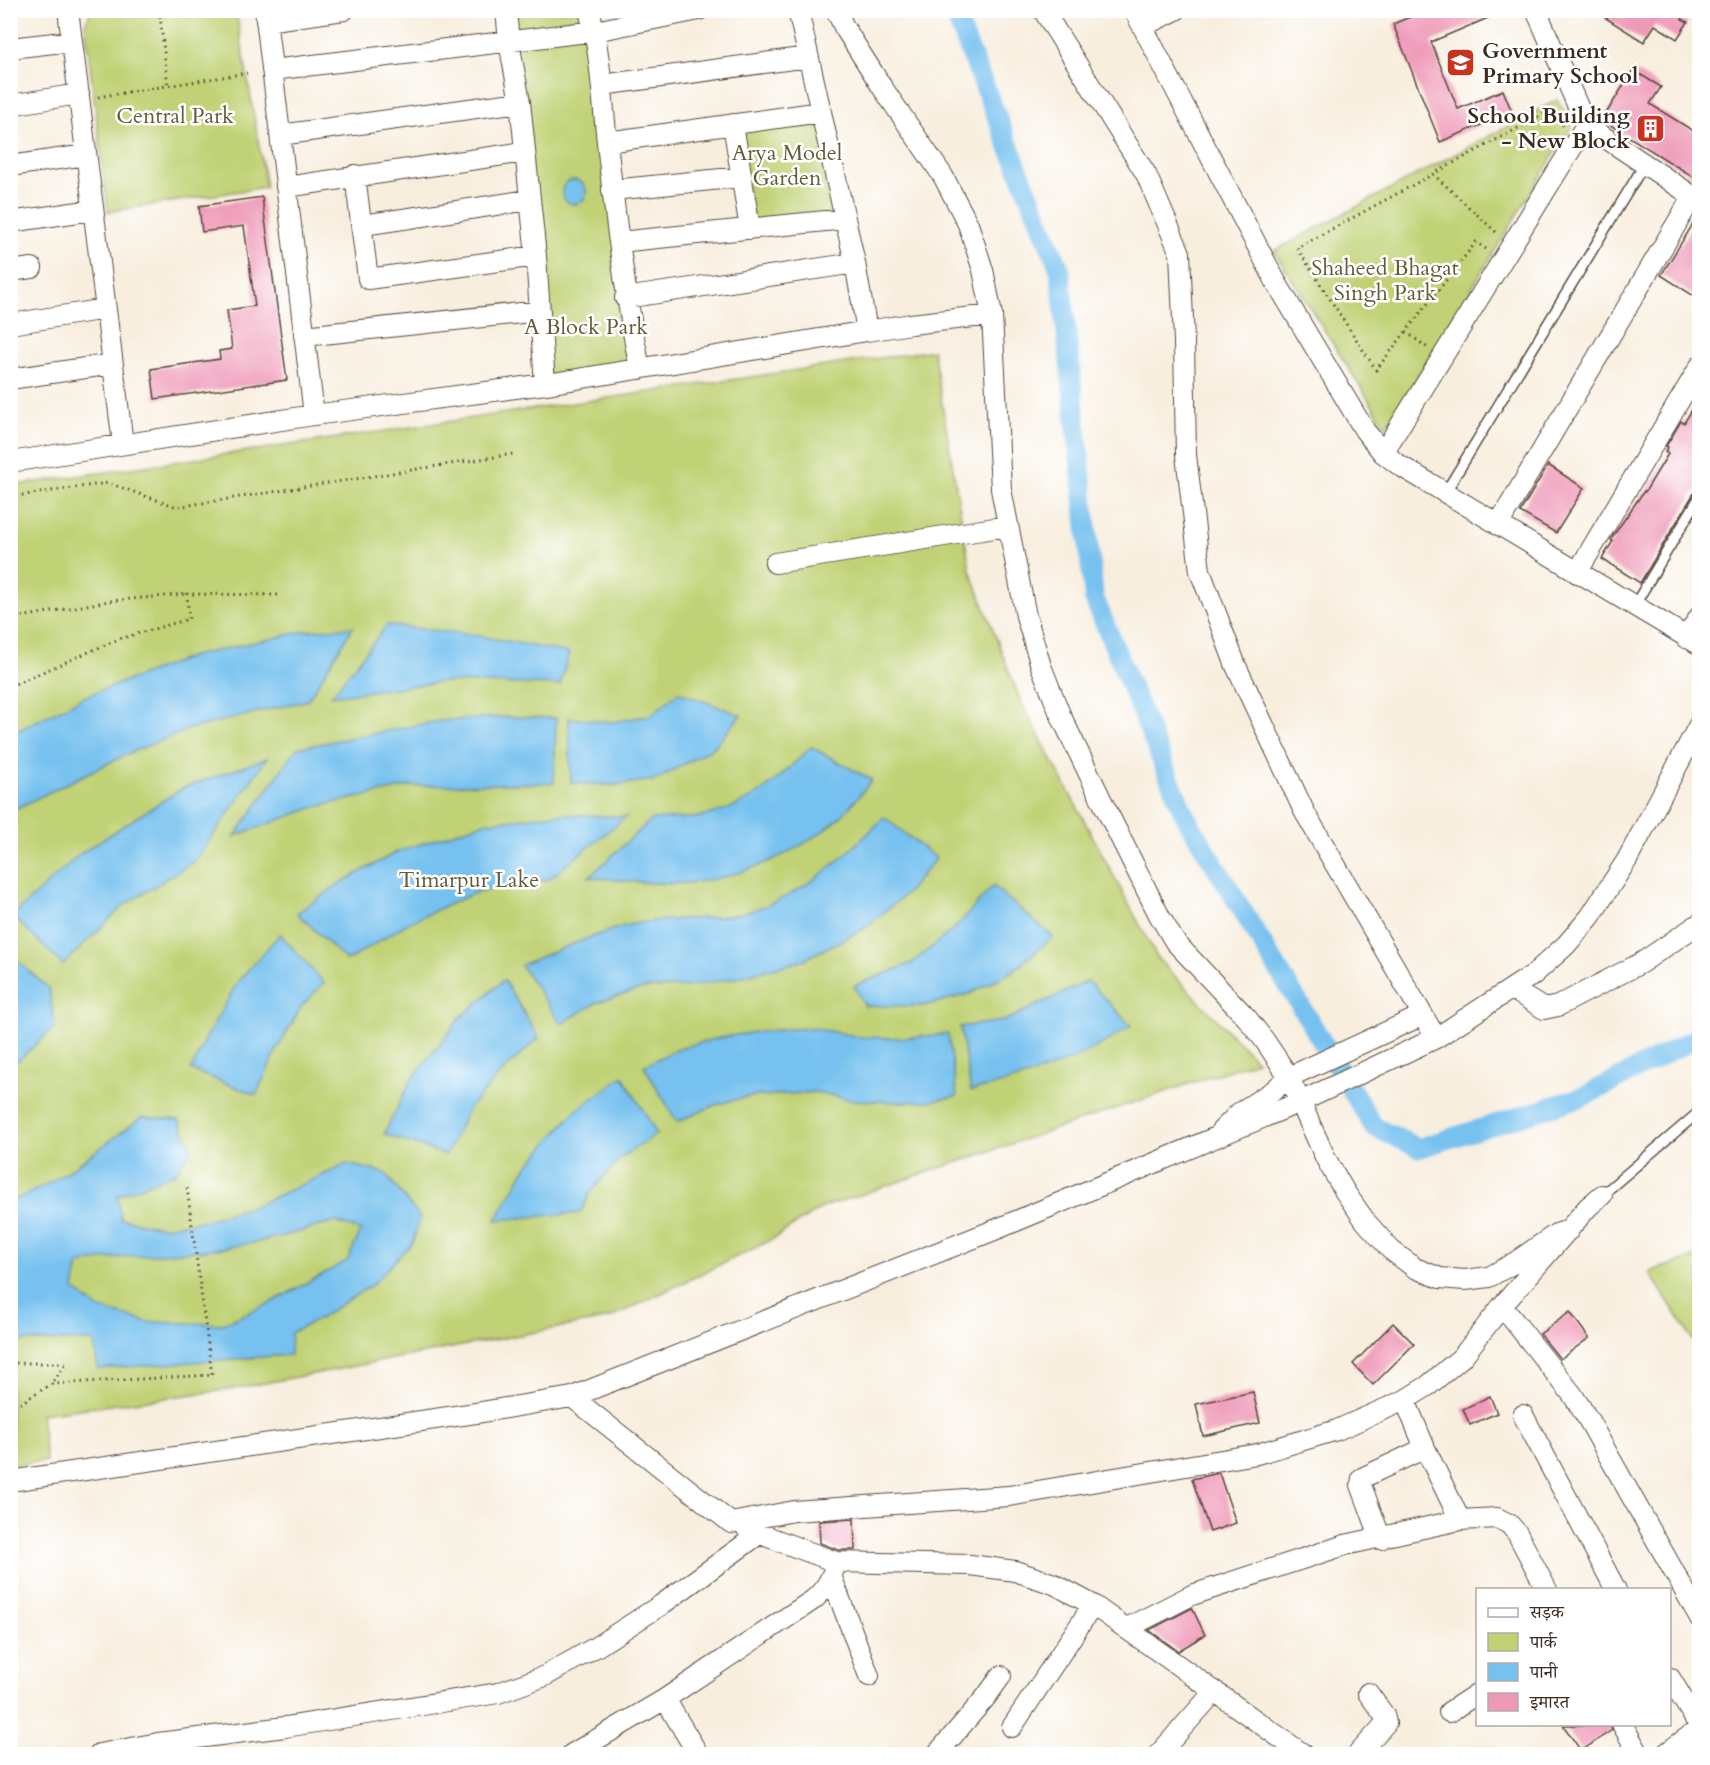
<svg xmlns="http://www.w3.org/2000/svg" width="1710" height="1765" viewBox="0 0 1710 1765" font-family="Cardo,'Noto Serif Devanagari',serif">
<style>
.green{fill:#c0d274;stroke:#7e7e49;stroke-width:1.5}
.water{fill:#76c1ef;stroke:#587686;stroke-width:1.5;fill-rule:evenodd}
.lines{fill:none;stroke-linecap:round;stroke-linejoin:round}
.canal{stroke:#76c1ef;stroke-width:20}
.building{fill:#ef99b8}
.service-casing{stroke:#57473b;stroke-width:12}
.minor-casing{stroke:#57473b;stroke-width:22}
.path{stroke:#57473b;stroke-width:3;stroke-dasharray:1.5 4.5;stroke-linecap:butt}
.service{stroke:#fff;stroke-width:9}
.minor{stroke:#fff;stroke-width:20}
.labels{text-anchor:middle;stroke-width:5;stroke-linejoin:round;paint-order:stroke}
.poi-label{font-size:22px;font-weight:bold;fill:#3b2a1e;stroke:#fff;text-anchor:start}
.park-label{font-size:22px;fill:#635c38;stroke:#fff}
</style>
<rect width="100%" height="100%" fill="#fff"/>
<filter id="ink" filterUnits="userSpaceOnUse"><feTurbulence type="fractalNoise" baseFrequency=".0167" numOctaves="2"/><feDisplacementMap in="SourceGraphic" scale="12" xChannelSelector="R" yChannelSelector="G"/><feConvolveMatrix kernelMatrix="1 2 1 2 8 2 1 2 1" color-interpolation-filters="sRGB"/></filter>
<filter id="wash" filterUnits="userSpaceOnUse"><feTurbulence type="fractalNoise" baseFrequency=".008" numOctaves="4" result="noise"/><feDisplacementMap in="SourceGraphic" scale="24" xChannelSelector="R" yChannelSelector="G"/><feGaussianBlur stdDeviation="1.35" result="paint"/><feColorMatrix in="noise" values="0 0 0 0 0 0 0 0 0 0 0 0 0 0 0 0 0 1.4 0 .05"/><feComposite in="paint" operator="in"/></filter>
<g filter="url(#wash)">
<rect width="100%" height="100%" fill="#f8eede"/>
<path class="green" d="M91 11H236L266 187 108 212 85 24Z
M507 11H590L634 366 549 379Z
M1557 100 1573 124 1386 427 1274 251Z
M821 112 845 219 755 228 733 124Z
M933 350 970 570 1021 702 1158 959 1257 1061 821 1208 771 1240 610 1318 233 1389 41 1414 46 1461 11 1465V486Z
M1699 1256H1700L1699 1349 1649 1272Z"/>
<path class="water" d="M562 192a12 12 0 1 1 24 0a12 12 0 1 1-24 0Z
M387 625 475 635 569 653 560 685 443 682 331 696Z
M353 627 308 700 189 729 125 755 11 811V734L86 696 193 656 305 631Z
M679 692 741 715 713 748 656 780 614 785 571 783 569 718 613 722 651 715Z
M502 717 556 718 554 783 411 786 315 807 235 836 297 748 439 721Z
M811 747 872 780C860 794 849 810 835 822 796 854 736 880 685 883 654 885 620 880 589 877L652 819C668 818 687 820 703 816 752 806 777 781 811 747Z
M267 758 196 860 123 906 63 965 12 916 81 853 181 789Z
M556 814 626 817 549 879 477 892 410 922 347 961 297 913 342 882 397 852 483 823Z
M884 817 936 858 906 894 862 930 801 961 735 978 684 987 646 988 598 1002 561 1024 521 965C556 951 591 935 628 925 662 917 699 921 733 915 793 904 843 860 884 817Z
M993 886 1053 937 1013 971 969 994 923 1006H865L854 986 912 963 957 926Z
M280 934 324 983 301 1007 276 1052 256 1095 191 1070 207 1036 239 980Z
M11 955 49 989 55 1027 11 1067Z
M504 980 539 1038 506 1068 469 1108 446 1155 384 1134 412 1079 460 1018Z
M1088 981 1131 1026C1078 1062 1033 1077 971 1091L960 1027 1004 1021Z
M812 1028 861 1037 903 1038 948 1034 957 1096 932 1101 896 1102 851 1100 818 1092 746 1097 715 1105 677 1122 644 1066C656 1060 669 1052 682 1048 723 1034 768 1030 812 1028Z
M623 1076 657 1134 620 1158 591 1192 580 1213 496 1220 525 1169 574 1112Z
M142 1117 179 1120 192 1149 175 1173 117 1196 121 1219 163 1227 207 1220 257 1205 347 1164 385 1173 420 1218 413 1242 372 1285 317 1320 291 1333 290 1355 98 1369 94 1341H11V1201C59 1183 101 1147 142 1117ZM336 1222 361 1231 347 1261 270 1303 223 1324 148 1322 97 1308 74 1289 79 1264C128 1253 179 1255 229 1247 265 1242 300 1231 336 1222Z"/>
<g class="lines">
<path class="canal" d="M953 10 1060 270 1094 598 1185 816 1374 1127 1419 1148 1585 1096 1700 1036"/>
</g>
<g id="blocks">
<path class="building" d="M1427 10H1507L1431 42 1458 109 1503 90 1512 112 1440 142 1393 24Z
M1593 10H1687L1682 19 1688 22 1677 39 1655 25 1644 42Z
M1633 70 1661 87 1650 104 1700 135V181L1602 120Z
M262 197 287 380 155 399 151 369 220 359 219 351 232 349 227 310 255 306 244 226 202 232 199 206Z
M1700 213V300L1661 275Z
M1700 397V489L1694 493 1640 583 1602 559 1613 541 1611 540 1613 536 1644 491 1645 492 1668 454 1665 452 1668 447 1666 446 1680 423 1681 421 1684 423Z
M1548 465 1584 488 1556 533 1520 512Z
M1570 1312 1589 1338 1560 1359 1540 1334Z
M1393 1323 1414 1344 1373 1385 1353 1364Z
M1253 1392 1260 1423 1203 1436 1196 1404Z
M1490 1396 1497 1413 1470 1425 1463 1409Z
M1219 1473 1236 1523 1210 1532 1192 1479Z
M854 1519 855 1550H838L820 1543 819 1521Z
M1192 1608 1205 1635 1178 1651 1149 1630Z
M1563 1725H1610L1612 1730 1581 1751Z"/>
</g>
</g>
<g filter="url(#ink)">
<use href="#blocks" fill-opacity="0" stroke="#57473b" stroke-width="1.5"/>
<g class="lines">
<defs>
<path id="service" d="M1445 493 1644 165
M1634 606 1700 496
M1602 1195 1700 1111"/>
<path id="minor" d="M68 10 123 444
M265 10 314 415
M506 10 509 42 520 102 536 256 545 384
M589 10C601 53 602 98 607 142 615 218 625 294 640 369
M836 10 844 27 882 87 943 176 968 224 983 270 992 315 1001 489 1026 616 1041 666 1060 714 1104 805 1159 915 1175 942 1246 1017 1265 1041 1289 1077 1326 1159 1345 1192 1366 1222 1391 1250 1415 1268 1440 1278 1465 1280 1489 1277 1514 1263 1556 1234 1569 1230
M1043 10 1146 174 1180 253 1184 341 1186 455 1200 571 1236 666 1304 811 1436 1038
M1134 10 1276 282 1365 431 1383 453 1399 465 1700 645
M1536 10 1586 125 1700 201
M266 21 344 10
M1143 26 1176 10
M10 48 72 41
M272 70 595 31 699 10
M602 85 808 57
M10 105 79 94
M733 124 750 229
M280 135 520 102
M607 142 821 112
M10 166 86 155
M355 175 368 279 536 256
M286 187 524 152
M612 190 741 177
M10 222 93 210
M363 225 529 200
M619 242 845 219
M10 271 32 268
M625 298 855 263
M10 324 106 309
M867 331 911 324 992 315
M304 336 540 311
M10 379 113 364
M1383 453 1586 125
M10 462 314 415 553 383 867 331 855 263 798 10
M1498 525 1693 196
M775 563 1007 526
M1577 573 1700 366
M1686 638 1700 616
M1512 989 1544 1009 1558 1006 1641 963 1700 923
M1221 1131 1239 1113 1273 1091 1289 1077 1423 1015
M1502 1306 1572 1394 1588 1419 1700 1618
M572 1397 731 1523 794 1511 1009 1496 1257 1454 1337 1430 1405 1400 1429 1385 1462 1357 1502 1306 1588 1207 1602 1195
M1405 1400 1425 1448 1460 1520
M1523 1415 1616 1590
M10 1481 476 1413 572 1397 997 1229 1300 1102 1436 1038 1534 974 1566 945 1590 917 1627 860 1700 723
M747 1529 836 1562 970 1565 1015 1571 1054 1584 1093 1605 1303 1754
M1381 1539 1361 1485 1362 1478 1425 1448
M832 1578 869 1676
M1127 1628 1192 1595 1345 1545 1460 1520 1497 1518 1509 1524 1517 1533 1547 1590
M1670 1678 1700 1727
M665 1699 698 1754
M1449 1712 1478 1693
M1622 1724 1639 1754
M1012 1727 1093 1605
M99 1754 158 1743 285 1727 498 1693 545 1676 596 1647 661 1605 759 1534
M572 1754 665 1699 813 1600C826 1589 832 1578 836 1562
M937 1754 986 1697 1001 1676
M1159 1754 1215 1691
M1358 1754 1386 1723 1384 1715 1368 1693
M1665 1754 1700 1728"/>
</defs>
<use href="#service" class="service-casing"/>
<use href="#minor" class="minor-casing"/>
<path class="path" d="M160 16 168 86
M98 97 247 73
M1433 174 1498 234
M1486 249 1476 242 1376 370 1297 248 1553 109 1563 126
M1406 332 1428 348
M10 497 108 483 177 507 513 454
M10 619 109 601 187 594
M10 686 119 639 189 619 187 594 280 595
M10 1363H67L51 1384 212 1375 187 1188
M10 1410 51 1384"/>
<use href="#service" class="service"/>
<use href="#minor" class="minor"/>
</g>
</g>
<defs>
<symbol id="school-square" viewBox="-11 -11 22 22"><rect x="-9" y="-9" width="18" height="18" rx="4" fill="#c8321e" stroke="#fff"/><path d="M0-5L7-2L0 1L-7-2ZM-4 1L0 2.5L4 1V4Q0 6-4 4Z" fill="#fff"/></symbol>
<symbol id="building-square" viewBox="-11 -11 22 22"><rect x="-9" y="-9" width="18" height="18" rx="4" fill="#c8321e" stroke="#fff"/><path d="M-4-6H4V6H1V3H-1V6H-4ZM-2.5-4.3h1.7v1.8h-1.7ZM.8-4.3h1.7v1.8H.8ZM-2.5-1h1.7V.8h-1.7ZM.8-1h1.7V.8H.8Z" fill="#fff"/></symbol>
</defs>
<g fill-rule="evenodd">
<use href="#school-square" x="1444" y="46" width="33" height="33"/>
<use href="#building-square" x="1634" y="112" width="33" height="33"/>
</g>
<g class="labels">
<g class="poi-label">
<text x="1482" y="58">Government<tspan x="1482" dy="25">Primary School</tspan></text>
<text x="1630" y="123" text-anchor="end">School Building<tspan x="1630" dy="25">- New Block</tspan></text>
</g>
<g class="park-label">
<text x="175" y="123">Central Park</text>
<text x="787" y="160">Arya Model<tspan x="787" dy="25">Garden</tspan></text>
<text x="1385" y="275">Shaheed Bhagat<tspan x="1385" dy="25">Singh Park</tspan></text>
<text x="586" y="334">A Block Park</text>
<text x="469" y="887">Timarpur Lake</text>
</g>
</g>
<rect width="1710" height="1765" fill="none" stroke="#fff" stroke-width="36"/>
<rect x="1476" y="1588" width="195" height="138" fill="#ffffff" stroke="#b1aaa5" stroke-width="1.5"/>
<rect x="1488" y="1608" width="30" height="9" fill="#ffffff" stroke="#b1aaa5" stroke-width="1.5"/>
<text x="1530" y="1618" font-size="18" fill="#3b2a1e">सड़क</text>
<rect x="1488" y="1633" width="30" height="18" fill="#c0d274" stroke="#b1aaa5" stroke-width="1.5"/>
<text x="1530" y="1648" font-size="18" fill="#3b2a1e">पार्क</text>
<rect x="1488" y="1663" width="30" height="18" fill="#76c1ef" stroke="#b1aaa5" stroke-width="1.5"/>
<text x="1530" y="1678" font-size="18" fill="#3b2a1e">पानी</text>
<rect x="1488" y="1693" width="30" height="18" fill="#ef99b8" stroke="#b1aaa5" stroke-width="1.5"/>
<text x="1530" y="1708" font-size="18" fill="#3b2a1e">इमारत</text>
</svg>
